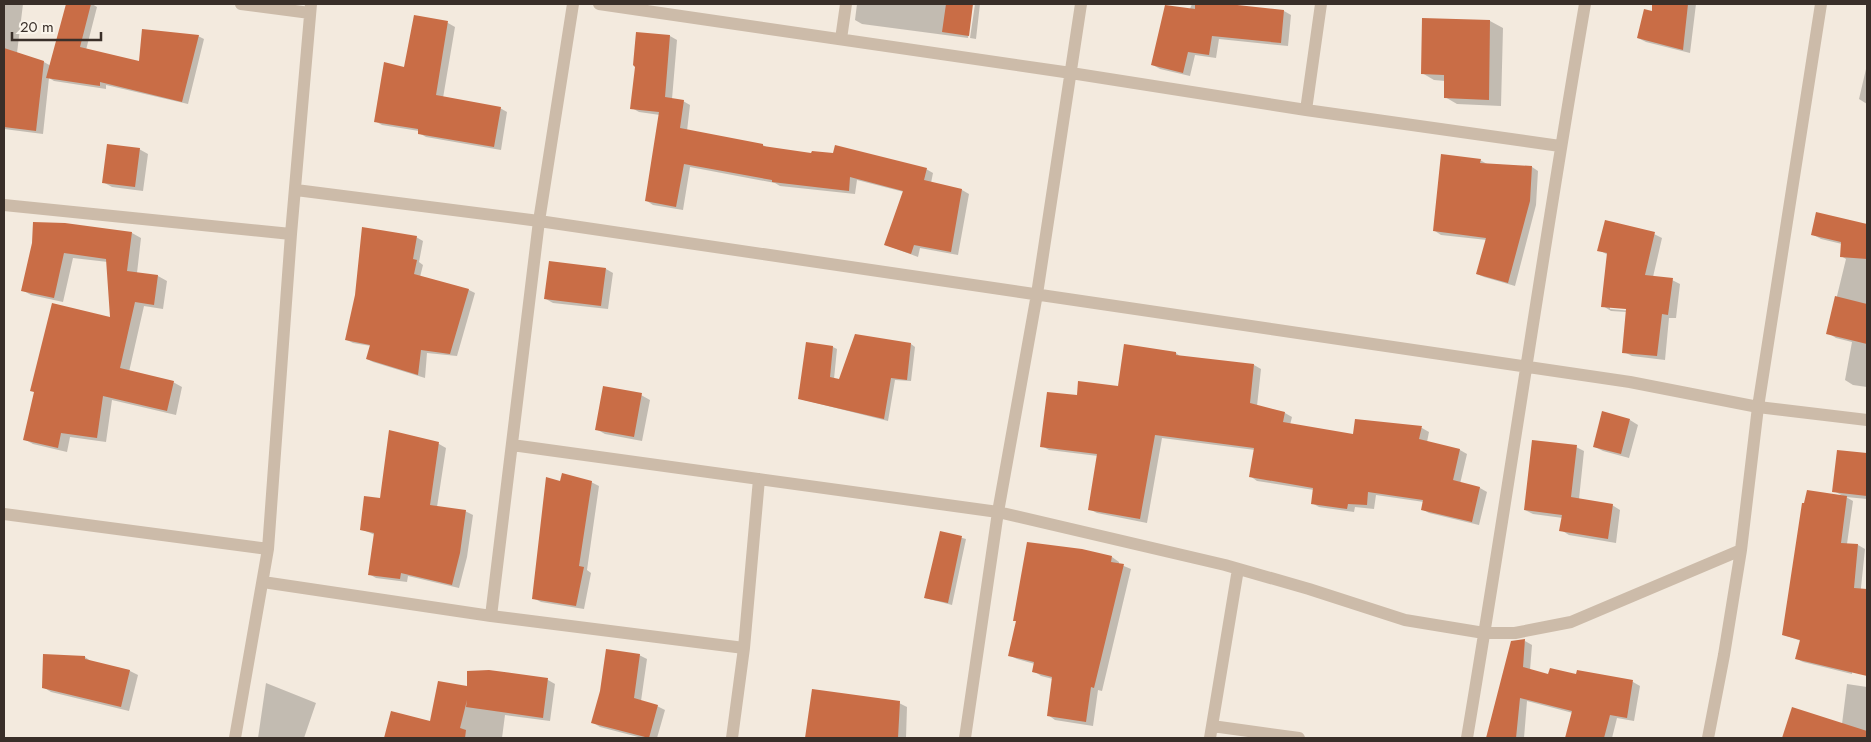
<svg xmlns="http://www.w3.org/2000/svg" width="1871" height="742" viewBox="0 0 1871 742" font-family="Jost,sans-serif">
<style>
.shadow{fill:#0003;fill-rule:evenodd}
.building{fill:#c96d46}
.lines{fill:none;stroke-linecap:round;stroke-linejoin:round}
.minor{stroke:#ccbba9;stroke-width:12}
</style>
<rect width="100%" height="100%" fill="#f3eade"/>
<path class="shadow" d="M4 4H23L17 53 44 62 51 66 67 4H92L97 7 86 50 140 63 198 36 204 39 188 104 106 85V89L54 81 49 78 43 134 4 129Z
M857 4H972L968 38 862 24 855 20Z
M975 4H980L976 39 970 38Z
M1192 4H1217L1284 11 1291 15 1288 46 1219 39 1216 58 1195 55 1190 76 1160 69 1153 65 1190 9Z
M1654 4H1696L1690 53 1646 42 1638 38 1653 12Z
M415 17 448 23 455 27 443 98 500 108 507 112 501 150 426 137 419 133V131L382 125 375 121 405 69Z
M1424 19 1490 21 1503 28 1501 106 1457 104 1445 97V81L1434 80 1422 73Z
M637 33 670 36 677 40 672 99 683 101 690 105 687 131 763 145 768 148 926 169 933 173 931 183 962 190 969 194 958 255 920 248 918 257 886 245 904 192 857 180 855 194 780 186 775 183 690 167 683 210 653 205 647 201 660 115 639 112 632 108 637 66Z
M1866 69H1867V104L1859 99Z
M139 149 148 154 143 191 112 187 103 182Z
M1480 160 1487 164 1532 167 1538 171 1536 205 1515 286 1484 277 1477 274 1487 240 1441 235 1435 231Z
M1817 214 1867 225V387L1853 385 1845 380 1852 342 1836 338 1828 333 1846 259 1841 256 1842 244 1821 239 1812 234Z
M132 233 141 238 137 273 158 276 167 281 163 309 144 306 129 372 173 382 182 387 176 415 112 400 106 442 70 437 67 452 33 444 24 439 112 319 108 262 73 258 63 302 31 295 22 290 34 243Z
M1654 234 1662 238 1653 277 1672 280 1680 284 1676 318H1669L1665 360 1632 356 1624 352 1627 312 1611 311 1603 306 1608 255 1599 250ZM1610 306 1632 309V311L1610 309Z
M416 237 423 241 419 262 423 265 420 277 469 290 475 293 457 356 427 353 425 378 373 362 367 359 371 346 353 343 347 340Z
M606 269 613 273 608 309 553 303 546 299Z
M807 344 833 347 837 349 834 379 840 380 911 344 915 347 911 381 895 380 888 421 804 400Z
M1176 353 1181 357 1254 365 1261 369 1257 406 1285 413 1292 417 1290 425 1354 436 1356 420 1422 428 1429 432 1427 442 1460 450 1467 454 1460 484 1480 488 1487 492 1479 525 1429 513 1422 509 1424 502 1376 495 1374 509 1355 507 1354 512 1319 507 1312 503 1314 490 1257 481 1250 476 1255 450 1162 438 1147 523 1097 513 1089 509 1098 456 1049 450 1042 446 1078 396 1119 387Z
M641 395 650 400 642 441 605 434 596 429Z
M1630 420 1638 425 1629 458 1603 451 1595 447Z
M390 431 439 444 446 448 437 507 465 511 473 515 467 557 459 588 408 576 407 582 376 578 369 574 375 535 361 529 381 500Z
M1576 447 1584 451 1579 499 1612 505 1620 510 1616 543 1569 535 1561 530 1563 518 1533 514 1525 510Z
M1838 451 1867 455V499L1846 497 1853 501 1847 544 1858 545 1865 549 1852 674 1803 662 1797 659 1801 641 1784 635 1843 496 1834 491Z
M561 482H591L599 486 587 570 591 573 584 609 541 602 533 598Z
M941 532 966 539 952 605 925 598Z
M1112 557 1119 562V564L1131 569 1102 691 1098 690 1093 726 1055 720 1048 715 1053 679 1041 676 1034 671 1035 664 1017 659 1009 655 1017 622 1014 620Z
M1525 641 1532 645 1530 670 1549 676H1577L1578 671 1633 682 1640 686 1634 721 1617 718 1612 738H1566L1573 713 1527 701 1524 738 1487 737Z
M639 655 647 659 641 701 657 706 665 710 657 738H642L600 727 592 722Z
M85 657 92 662 130 671 138 675 129 711 51 692 43 687Z
M489 672 548 680 555 684 550 721 505 715 502 738H385L392 712 431 722Z
M266 683 316 703 304 738H258Z
M1847 684 1867 687V738H1784L1793 709 1842 724Z
M820 691 899 703 907 707 906 738H813Z"/>
<path class="building" d="M66 4H91L80 47 139 61 142 29 199 35 182 102 100 82V86L46 78Z
M946 4H973L969 36 942 32Z
M1195 4H1228L1284 10 1281 43 1212 36 1209 55 1188 52 1183 73 1151 65 1165 5 1195 9Z
M1652 4H1688L1683 50 1637 38 1644 9 1652 11Z
M414 15 448 21 436 95 501 107 494 147 418 134V129L374 122 384 62 404 67Z
M1422 18 1490 20 1489 100 1444 98V75L1421 74Z
M636 32 670 35 665 97 684 100 680 128 763 144V146L811 153 812 151 833 153 835 145 927 168 924 180 962 189 951 252 914 245 911 254 884 245 903 191 850 177 849 191 772 182V180L684 164 676 207 645 201 659 112 630 109 635 67 633 65Z
M4 48 44 61 36 131 4 127Z
M107 144 140 148 135 187 102 183Z
M1441 154 1481 159 1480 163 1532 166 1530 201 1508 283 1476 274 1486 238 1433 231Z
M1816 212 1867 224V259L1840 257 1841 242 1811 235Z
M1605 220 1655 232 1645 275 1673 278 1668 315 1662 314 1657 356 1622 353 1626 309 1601 307 1607 253 1597 251Z
M33 222 65 223 132 232 127 271 158 275 154 305 135 302 120 368 174 381 167 411 103 396 97 438 61 433 58 448 23 440 34 392 30 391 52 303 110 317 106 259 64 253 54 298 21 291 32 243Z
M362 227 417 236 413 259 417 260 414 274 469 289 450 354 421 350 418 375 366 359 370 345 345 340 355 295Z
M549 261 606 268 601 306 544 299Z
M1835 296 1867 304V344L1826 334Z
M855 334 911 343 907 380 891 378 884 419 798 399 806 342 833 346 830 377 839 379Z
M1124 344 1176 352V355L1254 364 1250 403 1285 412 1283 422 1353 434 1355 419 1422 426 1419 439 1460 449 1453 480 1480 487 1472 522 1421 510 1423 500 1368 492 1367 505 1348 504 1347 509 1311 504 1313 488 1249 477 1254 448 1155 435 1140 519 1088 510 1097 454 1040 447 1047 392 1077 395 1078 381 1118 386Z
M603 386 642 393 634 437 595 430Z
M1602 411 1630 419 1621 454 1593 447Z
M389 430 439 442 430 505 466 510 460 553 452 585 401 573 400 579 368 575 374 533 360 530 364 496 380 498Z
M1532 440 1577 445 1571 497 1613 504 1608 539 1559 531 1562 515 1524 510Z
M1837 450 1867 453V496L1832 492Z
M562 473 592 481 579 566 584 567 576 606 532 599 546 477 560 481Z
M1807 490 1847 496 1841 543 1858 544 1854 588 1867 589V676L1795 659 1800 640 1782 635 1802 503H1804Z
M940 531 962 536 948 603 924 598Z
M1027 542 1082 549 1112 556 1111 562 1124 564 1094 688 1091 687 1086 722 1047 716 1052 677 1032 672 1034 662 1008 656 1016 621H1013Z
M1525 639 1523 667 1548 674 1550 668 1576 674 1577 670 1633 680 1627 718 1610 715 1604 738H1565L1572 711 1520 698 1516 738H1486L1511 641Z
M606 649 640 654 634 698 658 705 649 738 591 723 600 691Z
M43 654 85 656V659L130 670 121 707 42 688Z
M489 670 548 678 543 718 466 707 467 700 460 728 466 730 465 738H384L391 711 430 721 438 681 467 686V671Z
M812 689 900 701 898 738H805Z
M1792 707 1867 731V738H1782Z"/>
<g class="lines">
<path class="minor" d="M241 4 310 13
M599 4 1071 73 1306 110 1560 146
M841 39 846 4
M1306 110 1321 4
M296 190 539 221 1630 382 1758 407 1867 420
M4 205 291 234
M512 445 998 512 1225 565 1309 589 1405 620 1484 633H1515L1571 622 1741 550
M4 514 268 549
M263 582 491 616 744 648
M491 616 539 221 573 4
M1212 726 1299 738
M235 738 268 549 291 234 311 4
M732 738 744 648 759 479
M965 738 998 512 1037 294 1081 4
M1210 738 1238 569
M1467 738C1508 494 1543 248 1585 4
M1708 738 1724 655 1741 550 1758 407 1821 4"/>
</g>
<rect width="1871" height="742" fill="none" stroke="#392f29" stroke-width="10"/>
<path d="M12 32v8h89v-8" fill="none" stroke="#392f29" stroke-width="2.5"/>
<text x="20" y="32" font-size="15" fill="#392f29" stroke="#faf4ea" stroke-width="4" paint-order="stroke">20 m</text>
</svg>
